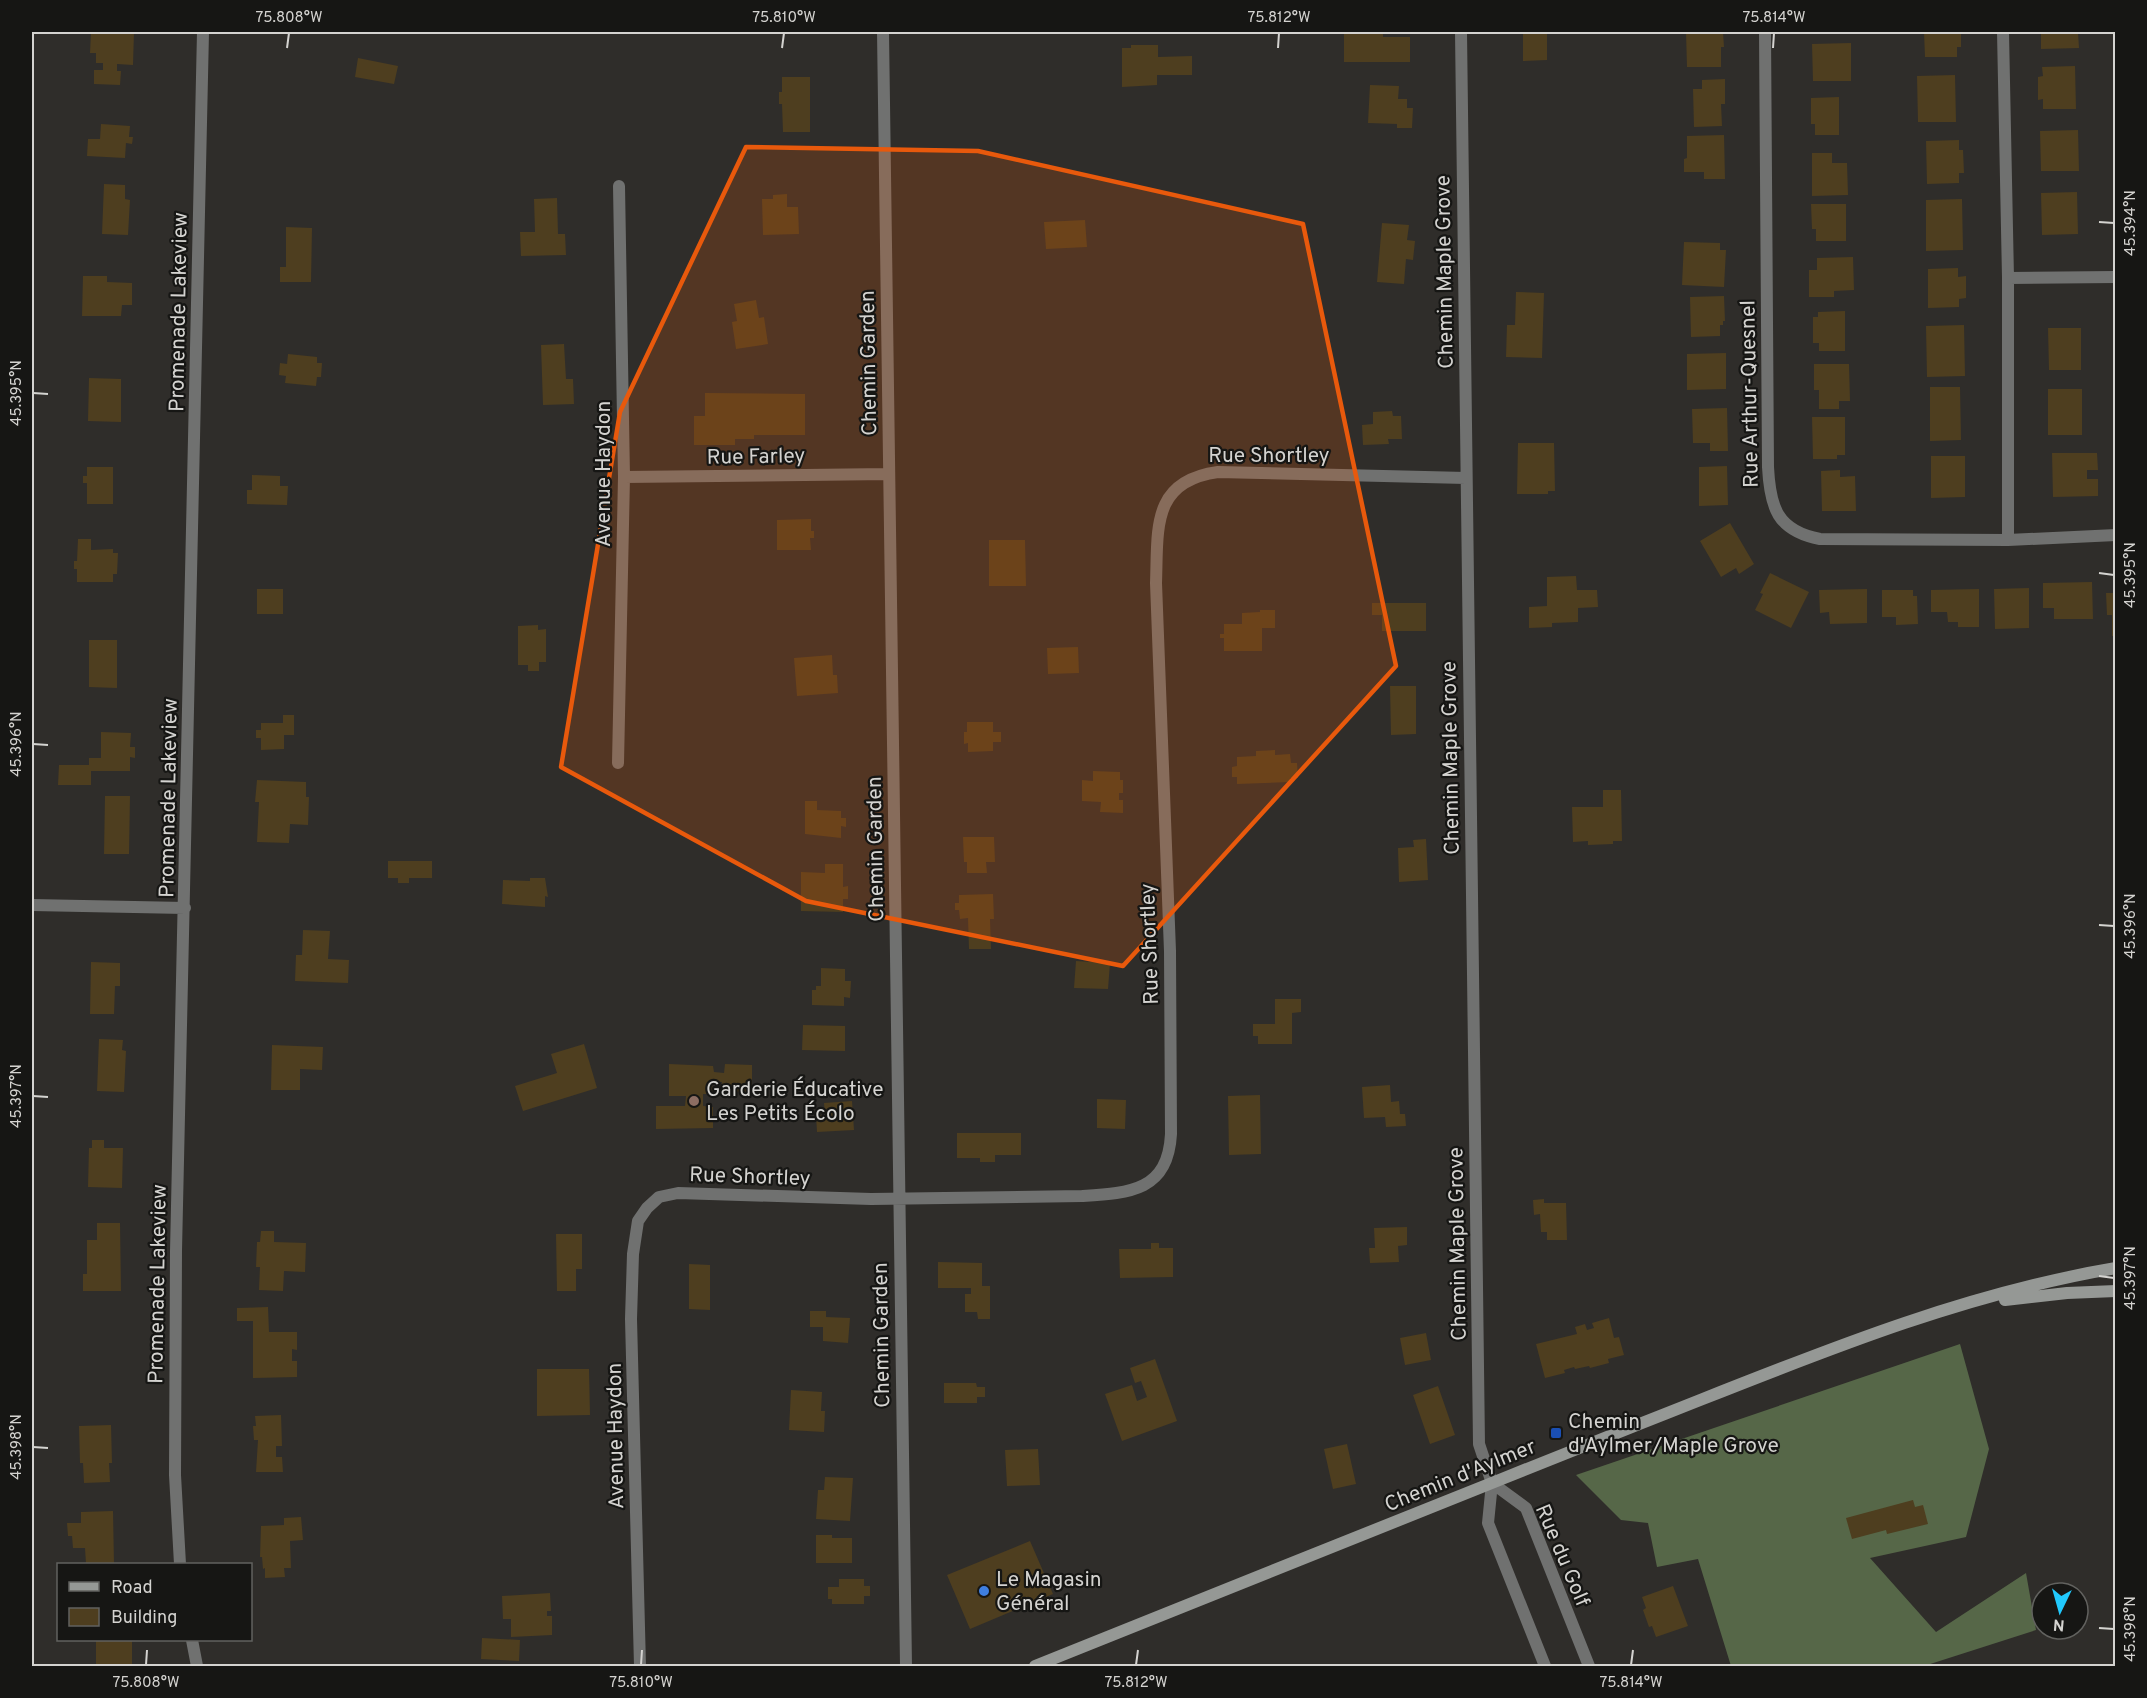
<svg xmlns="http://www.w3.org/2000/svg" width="2147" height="1698" viewBox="0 0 2147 1698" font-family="Overpass,sans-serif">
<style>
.forest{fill:#566748}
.building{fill:#4e3e1f}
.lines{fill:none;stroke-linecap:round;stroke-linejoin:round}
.street{stroke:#707170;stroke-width:12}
.secondary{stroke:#959895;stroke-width:12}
.marked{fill:#e8590c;fill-opacity:0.2;stroke:#e8590c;stroke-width:4.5;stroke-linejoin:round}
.ticks{fill:none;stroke:#d4d3d0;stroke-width:2}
.education-dot{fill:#8d6e63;stroke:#161614;stroke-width:2}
.transit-dot{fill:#1a4fb4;stroke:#161614;stroke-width:2}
.shop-dot{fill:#3f7fe0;stroke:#161614;stroke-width:2}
.labels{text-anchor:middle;stroke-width:4.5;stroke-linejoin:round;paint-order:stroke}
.street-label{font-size:21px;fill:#d4d3d0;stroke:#161614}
.poi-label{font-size:21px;fill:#d4d3d0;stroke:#161614;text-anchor:start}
.neatline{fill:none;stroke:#d4d3d0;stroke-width:2}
.ticks-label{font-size:15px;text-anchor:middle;fill:#d4d3d0}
</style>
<rect width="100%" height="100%" fill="#2f2d2a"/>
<path class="forest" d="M1960 1344 1989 1449 1966 1537 1870 1558 1936 1632 2026 1573 2036 1630 1924 1666H1731L1698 1559 1657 1567 1648 1523 1621 1520 1576 1475Z"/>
<path class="building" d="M91 32H134L133 65 117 64V71H121L120 85 94 84V70H103V63H96V53H90Z
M1344 32H1383V37H1410V62H1344Z
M1523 32H1547V60L1523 61Z
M1686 32H1723L1724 47H1721V67H1687Z
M1924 32H1961V47H1957V57H1925Z
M2041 32H2078L2079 48 2041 49Z
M1851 43V81H1813L1812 44Z
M1131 45H1158V57L1192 56V75H1157V85L1122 87V48H1131Z
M358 58 398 66 394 84 355 77Z
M2075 66 2076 109H2043V99L2038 100V77L2043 76 2042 67Z
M1955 75 1956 122H1918L1917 76Z
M782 77H810V132H783L782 104H779V92H782Z
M1725 79V104H1721L1722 126 1694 127 1693 89H1702V80Z
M1370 85 1399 86 1398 99H1407V108H1413L1412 128H1397V124L1368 123Z
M1839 97V135H1815V124H1811V98Z
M101 124 130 126 129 137H133L132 144 126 143 125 158 87 156 88 139H100Z
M2078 130 2079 171H2041L2040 131Z
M1724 135 1725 179H1704V172H1684V159L1687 158V136Z
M1959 140V150H1963L1964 173H1959V183L1927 184 1926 141Z
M1812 153H1832V163H1847L1848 195 1812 196Z
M104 184 125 185V199L130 200 128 235 102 234Z
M2077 192 2078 234 2042 235 2041 193Z
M787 194V207H798L799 234 763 235 762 199H773V195Z
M557 198 558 234H565L566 255 521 256 520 232H535L534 199Z
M1962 199 1963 250 1926 251V200Z
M1811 204H1846V241H1816V229H1812Z
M1085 220 1087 247 1046 249 1044 222Z
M1382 223 1409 225 1407 240 1415 241 1413 260 1406 259 1404 284 1377 282Z
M286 227 312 228 311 282H280V267H286Z
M1684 242 1720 243V250H1726L1724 287 1682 285Z
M1853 257 1854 290 1834 291V297H1809V270H1817V258Z
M1958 268V277L1966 276V298L1959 299V307L1928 308V269Z
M83 276H107V282L132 283V305H122L121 316H82Z
M1516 292 1544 293 1542 358 1506 357 1507 325H1515Z
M1724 296 1725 321H1723V325H1720V336L1691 337 1690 297Z
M756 300 759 318 764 317 768 344 736 349 732 322 737 321 734 304Z
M1845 311V351H1819V343H1813V317H1818V312Z
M1964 325 1965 376 1927 377 1926 326Z
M2048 328H2081V370H2049Z
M564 344 566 379H573L574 404 543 405 541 345Z
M1726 353V389L1687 390V354Z
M288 354 317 357V363H322L321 377H317L316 386 285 383 286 376 279 375 280 363 287 364Z
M1814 364H1849L1850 401H1839V409H1819V390H1814Z
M89 378 121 379V422L88 421Z
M1930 387H1960L1961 440 1930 441Z
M2048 389H2082V435H2048Z
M705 393 805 394V435H754V439H735V445H694V416H705Z
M1727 408 1728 451H1710V443H1693L1692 409Z
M1392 411 1393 416H1401L1402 439H1388L1389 444 1363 445 1362 425 1373 424V412Z
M1812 417H1845V455H1837V459H1813Z
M1518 443H1554L1555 491H1548V494H1517Z
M2052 453H2097L2098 470H2087V479H2098V496L2053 497Z
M1931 456H1965V497L1931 498Z
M1727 466 1728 505 1699 506V467Z
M87 467H113V504H87V483H83V476H87Z
M1840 470V477L1855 476 1856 511H1822L1821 471Z
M252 475 280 476V486H288L287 505 247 504V490H252Z
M811 519V531H814V538H810L811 550H777V520Z
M1730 523 1754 564 1739 574 1736 568 1721 577 1700 541Z
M78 539H91V550L113 549V553H118L117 574H113V582H77V569H74V561H77Z
M989 540H1025L1026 586H989Z
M1770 573 1809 592 1791 628 1755 610 1763 594 1760 593Z
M1576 576 1577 590H1597L1598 607 1578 608V622L1552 623V627L1529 628V607L1547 606V577Z
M2092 582 2093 619H2054V608H2043V583Z
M2029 588V628L1995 629 1994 589Z
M257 589H283V614H257Z
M1867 589V623L1830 624 1829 612 1820 613 1819 590Z
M1979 589V627H1958V622H1948L1947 612H1931V590Z
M1882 590H1913V596H1917L1918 624 1896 625V617H1882Z
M2106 593H2115V636H2112V615H2107Z
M1372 603H1426V631H1382V615H1372Z
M1260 610H1275V628H1262V651H1224V638H1220V634H1224V624H1242V613L1260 612Z
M538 625V630L546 629V662H539V671H528V665H518V626Z
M89 640H117V688L89 687Z
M1078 647 1079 673 1048 674 1047 648Z
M832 655 833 675H837L838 693 797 696 794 658Z
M1390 686H1416V734L1391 735Z
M283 715H294V735H284V749L261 750V738H256V730H261V723H283Z
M967 722H993V732H1001V742H993V751L968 752V743L964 744V732H967Z
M101 732 131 733 130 747H135V758L130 757V771H91V785H58L59 765H89V758H101Z
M1275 750V755L1290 754 1291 763H1297L1298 778H1290V782L1237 784V777H1232V767L1237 766V757L1256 756V751Z
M1093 771 1120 772V780H1123V793H1119V800H1123V813L1100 812 1101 802 1082 801V780L1093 781Z
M257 780 306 782V797H309L308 825 290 824 289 843 257 842 259 802H255Z
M1603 790H1621L1622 841H1613V844L1588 845V841L1573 842 1572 807H1603Z
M105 796H130L129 854H104Z
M805 801H817V810L841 811V818H846V827L841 826V838L805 834Z
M963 837H994L995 862H986L987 873H967V862H964Z
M1426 839 1428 880 1399 882 1398 848 1414 847 1413 840Z
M388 861H432V878H409V883H398V878H388Z
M825 864H843V887L848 886V899H843V912L801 911V872L825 873Z
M530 878H545L548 897 545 896V907L502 904 503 880 530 881Z
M993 894 994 919H990L991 949H969L968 918 960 919 959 910H955V903H959V895Z
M303 930 330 931 328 959 349 960 348 983 295 981 296 955H302Z
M1076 961 1110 963 1108 989 1074 988Z
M91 962 120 963V986H115L114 1014H90Z
M821 968 845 969V981H851L850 998 844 997V1006L812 1005V990H816V986H821Z
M1275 999H1301V1012L1292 1013V1044H1258V1036H1253V1024H1275Z
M803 1025 845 1026V1051L802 1050Z
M99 1039 123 1040 122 1050 126 1051 124 1092 97 1091Z
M584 1044 597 1088 523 1111 515 1086 557 1073 551 1054Z
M272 1045 323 1047 322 1070 300 1069V1090H271Z
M669 1064 713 1066 714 1072 724 1073 725 1064 752 1065V1092L721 1091 722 1082 712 1081 713 1094H703V1106L713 1107V1128L656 1129V1106H685L686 1096H669Z
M1390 1085 1391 1102 1399 1101 1400 1114H1405L1406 1126 1386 1127 1385 1117 1364 1118 1362 1087Z
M1260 1095 1261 1154 1229 1155 1228 1096Z
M1097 1099 1126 1100 1125 1129 1097 1128Z
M852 1101 854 1130 817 1132 816 1115H825L824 1103Z
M957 1133H1021V1155H995V1162H980V1158H957Z
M92 1140H104V1148H123L122 1188 88 1187 89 1148H92Z
M1544 1199V1203H1566L1567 1240H1547V1232H1541L1540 1214 1534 1215 1533 1200Z
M97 1223H120L121 1291H83V1274H87V1240H97Z
M1407 1227V1245L1398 1246 1399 1262 1370 1263 1369 1248H1375L1374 1228Z
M261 1231H274V1242L306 1243 305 1272 284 1271 283 1291 259 1290 260 1267H256L257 1242H260Z
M556 1234H582V1269H576V1291H557Z
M1151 1243H1159V1248H1173V1277L1120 1278 1119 1249H1151Z
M938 1262 982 1263V1286H990V1319H978L977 1312H965V1294H971V1288H938Z
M689 1264 710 1265V1310L689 1309Z
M268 1307 269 1332H297V1350L292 1349V1361H297V1377L253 1378V1321H237V1308Z
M810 1311H826V1317L850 1318 848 1343 823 1341V1327H810Z
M1609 1318 1614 1338 1619 1337 1624 1355 1608 1359 1609 1363 1590 1368 1589 1366 1575 1369 1574 1367 1564 1370 1565 1373 1545 1378 1536 1344 1577 1334 1575 1327 1585 1324 1587 1330 1594 1328 1592 1323Z
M1426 1333 1431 1360 1405 1365 1400 1338Z
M1155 1359 1177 1421 1122 1441 1105 1394 1132 1385 1137 1401 1147 1397 1141 1381 1135 1383 1130 1368Z
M537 1369H589L590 1415 537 1416Z
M944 1383H976L977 1387H985V1397H977V1403H944Z
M1438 1386 1455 1435 1430 1444 1413 1395Z
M791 1390 822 1392 821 1411H825L824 1432 789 1430Z
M281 1415 282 1446H276V1457H282L283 1472H256L258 1440H254L253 1426H256L255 1416Z
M111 1425 112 1463H109L110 1482 84 1483 83 1463H80L79 1426Z
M1347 1444 1356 1484 1333 1489 1324 1449Z
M1038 1449 1040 1485 1007 1486 1005 1450Z
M825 1477 853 1478 850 1521 816 1519 818 1490H824Z
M1913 1500 1915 1507 1923 1505 1928 1524 1887 1534 1886 1530 1852 1539 1846 1518Z
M113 1511 114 1564H86L85 1548H73L72 1536H68L67 1523H81V1512Z
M301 1517 303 1540 290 1541 291 1568H284L285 1577 265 1578V1568L263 1569 262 1557H260L261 1526 284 1525V1518Z
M816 1535H832V1538H852V1563H816Z
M1030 1541 1053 1594 970 1629 947 1575Z
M839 1579H864V1586H870V1596H864V1604H832V1599H828V1587H839Z
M1673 1586 1688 1626 1656 1637 1652 1626 1649 1627 1643 1610 1646 1608 1642 1597Z
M550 1593 551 1611H547V1616H552V1635L511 1637V1619H503L502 1596Z
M482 1638 520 1640 519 1661 481 1659Z
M96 1640H132V1666H96Z"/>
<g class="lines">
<path class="street" d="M883 32 906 1666
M1461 32 1479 1444 1492 1483 1488 1523 1545 1666
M1765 32 1768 467C1770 507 1777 531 1820 539L2008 540V278L2003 32
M2008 278 2116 277
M624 477 889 474
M2008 540 2116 535
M618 763 624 477 619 186
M32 905 185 908
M1492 1483 1526 1508 1589 1666
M180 1564 175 1475 176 1251 203 32
M192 1640 197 1666
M640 1666 631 1319 633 1254 638 1221 647 1208 659 1197 678 1193 871 1199 1082 1196C1130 1193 1168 1191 1171 1134L1170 951 1156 583C1158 529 1151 481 1218 472L1466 478"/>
<path class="secondary" d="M2005 1300 2067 1293 2116 1291
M1035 1666C1235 1586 1436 1505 1637 1425 1793 1364 1949 1296 2116 1268"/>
</g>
<path class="marked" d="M746 147 978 151 1303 224 1396 666 1123 966 806 901 561 767 620 412Z"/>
<path class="ticks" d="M287 48 289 33M782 48 784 33M1278 48 1279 33M1773 48 1774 33M2099 222 2114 223M33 393 48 394M2099 573 2114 575M33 744 48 745M2099 925 2114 926M33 1096 48 1097M2099 1276 2114 1278M33 1447 48 1448M2099 1628 2114 1629M146 1665 147 1650M641 1665 642 1650M1136 1665 1138 1650M1631 1665 1633 1650"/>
<circle class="education-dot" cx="694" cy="1101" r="6"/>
<rect class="transit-dot" x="1550" y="1427" width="12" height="12" rx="3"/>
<circle class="shop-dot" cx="984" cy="1591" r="6"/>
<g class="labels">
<g class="street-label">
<text transform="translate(1444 272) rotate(-91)" y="7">Chemin Maple Grove</text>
<text transform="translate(178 312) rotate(-89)" y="7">Promenade Lakeview</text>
<text transform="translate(868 363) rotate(-91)" y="7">Chemin Garden</text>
<text transform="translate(1749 394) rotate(-91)" y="7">Rue Arthur-Quesnel</text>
<text x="1269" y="462">Rue Shortley</text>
<text transform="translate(756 456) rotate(-1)" y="7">Rue Farley</text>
<text transform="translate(603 474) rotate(-90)" y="7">Avenue Haydon</text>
<text transform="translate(1450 758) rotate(-91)" y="7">Chemin Maple Grove</text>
<text transform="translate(168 798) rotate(-89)" y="7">Promenade Lakeview</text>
<text transform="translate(875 849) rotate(-91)" y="7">Chemin Garden</text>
<text transform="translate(1149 944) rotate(-92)" y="7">Rue Shortley</text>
<text transform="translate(750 1176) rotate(2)" y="7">Rue Shortley</text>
<text transform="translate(1457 1244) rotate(-91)" y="7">Chemin Maple Grove</text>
<text transform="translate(157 1284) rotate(-89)" y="7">Promenade Lakeview</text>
<text transform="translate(881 1335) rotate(-91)" y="7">Chemin Garden</text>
<text transform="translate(615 1436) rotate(-91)" y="7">Avenue Haydon</text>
<text transform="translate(1460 1475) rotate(-22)" y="7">Chemin d'Aylmer</text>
<text transform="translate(1563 1555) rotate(67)" y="7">Rue du Golf</text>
</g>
<g class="poi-label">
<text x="706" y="1096">Garderie Éducative<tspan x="706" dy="24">Les Petits Écolo</tspan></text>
<text x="1568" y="1428">Chemin<tspan x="1568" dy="24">d'Aylmer/Maple Grove</tspan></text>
<text x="996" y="1586">Le Magasin<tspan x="996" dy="24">Général</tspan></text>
</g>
</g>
<rect width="2147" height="1698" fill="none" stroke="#161614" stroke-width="66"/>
<rect x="57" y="1563" width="195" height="78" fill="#161614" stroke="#62625f" stroke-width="1.5"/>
<rect x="69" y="1582" width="30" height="9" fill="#959895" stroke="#62625f" stroke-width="1.5"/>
<text x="111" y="1593" font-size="18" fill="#d4d3d0">Road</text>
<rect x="69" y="1608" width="30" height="18" fill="#4e3e1f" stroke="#62625f" stroke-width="1.5"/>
<text x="111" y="1623" font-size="18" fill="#d4d3d0">Building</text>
<g transform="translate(2060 1611) rotate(185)"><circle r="28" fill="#161614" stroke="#62625f" stroke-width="1.5"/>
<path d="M0-4.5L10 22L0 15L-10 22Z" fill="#21c9fd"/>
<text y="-9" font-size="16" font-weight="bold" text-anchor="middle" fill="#d4d3d0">N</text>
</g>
<rect x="33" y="33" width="2081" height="1632" class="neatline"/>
<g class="ticks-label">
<text x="289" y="22">75.808°W</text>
<text x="784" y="22">75.810°W</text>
<text x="1279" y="22">75.812°W</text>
<text x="1774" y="22">75.814°W</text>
<text transform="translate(2130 223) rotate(-90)" y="5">45.394°N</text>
<text transform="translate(16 393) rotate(-90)" y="5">45.395°N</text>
<text transform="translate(2130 575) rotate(-90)" y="5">45.395°N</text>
<text transform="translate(16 744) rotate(-90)" y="5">45.396°N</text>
<text transform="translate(2130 926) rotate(-90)" y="5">45.396°N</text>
<text transform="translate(16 1096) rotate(-90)" y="5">45.397°N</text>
<text transform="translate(2130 1278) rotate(-90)" y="5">45.397°N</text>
<text transform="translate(16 1447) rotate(-90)" y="5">45.398°N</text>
<text transform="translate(2130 1629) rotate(-90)" y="5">45.398°N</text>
<text x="146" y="1687">75.808°W</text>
<text x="641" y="1687">75.810°W</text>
<text x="1136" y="1687">75.812°W</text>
<text x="1631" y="1687">75.814°W</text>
</g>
</svg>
